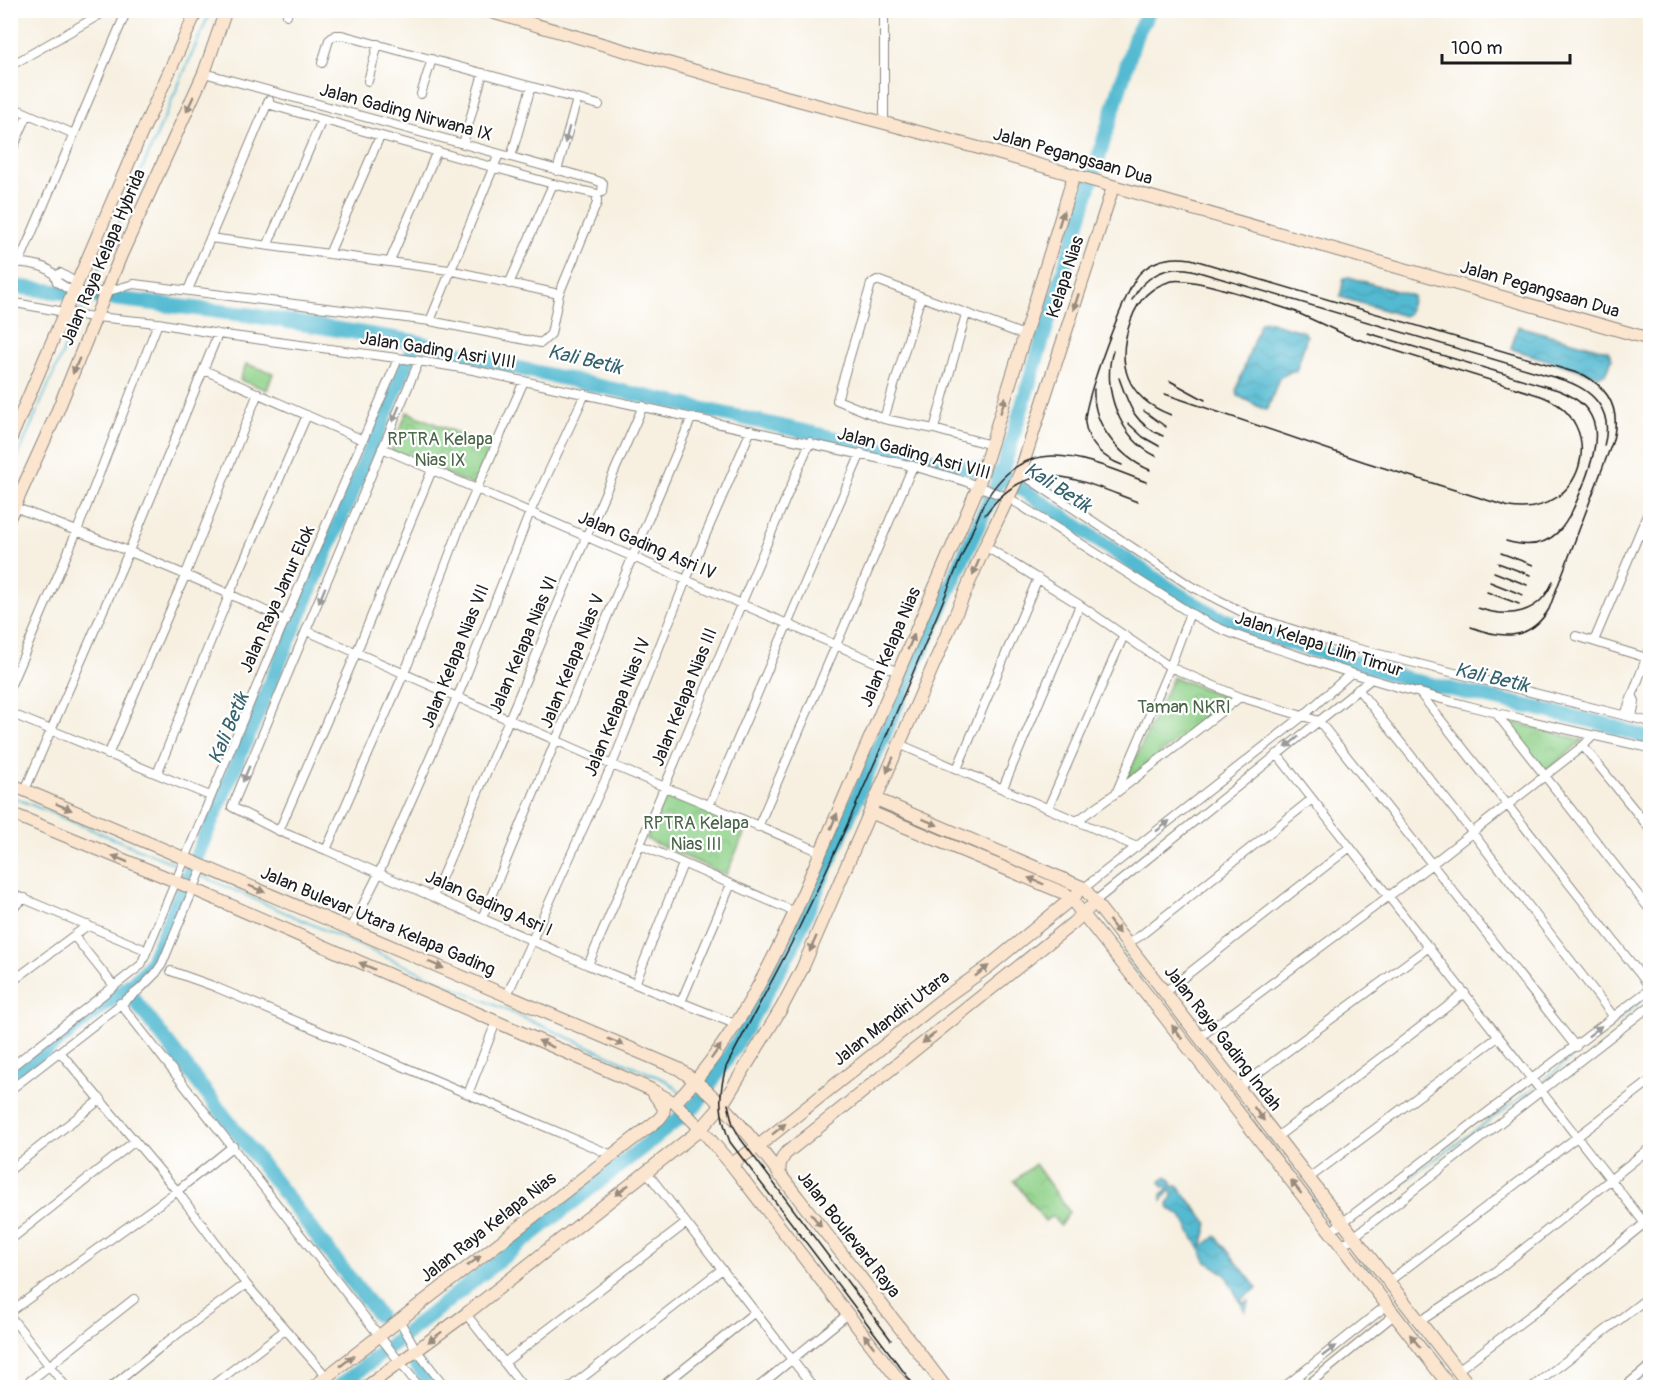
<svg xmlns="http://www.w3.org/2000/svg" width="1661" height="1398" viewBox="0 0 1661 1398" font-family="Pangolin,sans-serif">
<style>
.park{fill:url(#park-crowns);stroke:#567652;stroke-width:1.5}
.pitch{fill:#8fd189;stroke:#567652;stroke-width:1.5}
.water{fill:url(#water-waves);stroke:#386b76;stroke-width:1.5}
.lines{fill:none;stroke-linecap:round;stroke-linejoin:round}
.stream{stroke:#53bad1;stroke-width:2}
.river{stroke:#53bad1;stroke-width:15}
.street-casing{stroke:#8a867e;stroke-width:10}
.secondary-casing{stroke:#8a867e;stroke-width:14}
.street{stroke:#fff;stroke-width:8}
.secondary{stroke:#fbe5cf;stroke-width:12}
.tram{stroke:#1c1c1c;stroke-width:1.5}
.oneway{fill:#978b7e}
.oneway2{fill:#999}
.labels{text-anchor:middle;stroke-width:4.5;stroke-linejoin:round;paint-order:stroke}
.street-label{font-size:18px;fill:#1c1c1c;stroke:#fff}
.park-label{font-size:18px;fill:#4a6448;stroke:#fff}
.water-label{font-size:20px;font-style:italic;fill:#35636d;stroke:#fff}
</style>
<defs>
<pattern id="park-crowns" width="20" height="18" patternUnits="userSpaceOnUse" patternTransform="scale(1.5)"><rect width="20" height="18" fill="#8fd189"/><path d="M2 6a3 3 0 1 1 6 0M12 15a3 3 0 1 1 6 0" fill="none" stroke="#7bb376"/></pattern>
<pattern id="water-waves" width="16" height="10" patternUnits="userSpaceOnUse" patternTransform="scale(1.5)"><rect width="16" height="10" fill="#53bad1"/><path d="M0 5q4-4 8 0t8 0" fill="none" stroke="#489fb3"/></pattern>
</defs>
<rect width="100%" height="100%" fill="#fff"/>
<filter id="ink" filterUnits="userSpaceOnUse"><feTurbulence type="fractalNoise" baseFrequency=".0167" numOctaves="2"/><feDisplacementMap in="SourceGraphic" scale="12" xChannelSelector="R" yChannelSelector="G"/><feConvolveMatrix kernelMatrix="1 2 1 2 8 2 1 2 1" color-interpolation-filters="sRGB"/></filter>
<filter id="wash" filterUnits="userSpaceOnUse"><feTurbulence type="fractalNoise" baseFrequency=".008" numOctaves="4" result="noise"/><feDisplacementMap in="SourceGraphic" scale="24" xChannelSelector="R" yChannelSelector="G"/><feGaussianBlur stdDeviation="1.35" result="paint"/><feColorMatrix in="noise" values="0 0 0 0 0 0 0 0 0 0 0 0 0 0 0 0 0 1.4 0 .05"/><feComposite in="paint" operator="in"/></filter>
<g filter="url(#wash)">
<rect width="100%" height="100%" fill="#f7f0e1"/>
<path class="park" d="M407 412 490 447 474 486 391 451Z
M1173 677 1231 699 1125 781Z
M1505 720 1583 740 1545 772Z
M667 792 747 827 726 875 646 839Z
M1035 1164 1064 1204 1069 1212 1060 1226 1052 1216 1045 1221 1014 1181Z"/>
<path class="pitch" d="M246 364 273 373 267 390 240 380Z"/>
<path class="water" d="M1349 277 1413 296 1409 313 1404 316 1340 297 1344 278Z
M1267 321 1304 332 1307 336 1296 372 1292 371 1279 378 1268 409 1265 410 1238 396 1236 391 1259 325 1261 322Z
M1518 326 1608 351 1612 358 1607 373 1599 376 1515 350 1511 348Z
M1167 1176 1173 1183 1171 1187 1178 1186 1208 1224 1202 1247 1216 1236 1257 1288 1241 1300 1243 1303 1249 1301 1245 1311 1225 1274 1207 1262 1180 1214 1169 1209 1168 1205 1173 1193 1169 1191 1162 1200 1161 1194 1169 1188 1167 1186 1163 1187 1160 1182Z"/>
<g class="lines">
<path class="stream" d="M90 289 211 10
M10 474 88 294
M10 796 180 866
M857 798 869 803
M878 807 988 855
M185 868 196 873
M202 876 667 1081 680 1092
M1090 912 1142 979
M1538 1085 1650 994
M686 1097 696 1105
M1265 1137 1333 1225
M1380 1199 1534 1088
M1348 1243 1460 1388"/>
<path class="river" d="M10 286 249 315 416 342 517 368 1001 475 1178 594 1215 616 1257 633 1411 680 1605 724 1650 739
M125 988 378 1315
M10 1078 140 977 151 963 416 342
M417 1365 434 1388
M337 1388 696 1105 742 1035 791 949 906 684 1001 475 1136 35 1150 10"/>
</g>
</g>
<g filter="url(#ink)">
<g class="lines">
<defs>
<path id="street" d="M287 15 289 10
M322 63 329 40 335 35H342L599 105
M10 66 108 10
M204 73 595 180 603 183 602 192 597 194 553 184
M368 81 378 44
M421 94 432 59
M267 104 553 184 509 284
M10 106 74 134
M884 123V10
M463 144 483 73
M10 155 28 114
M511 157 531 87
M557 171 577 99
M210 238 449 270 559 294
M268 244 322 120
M329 254 380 136
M10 261C25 264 54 263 57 282L73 292H105L134 284 430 321 541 343 551 334 559 294 597 203V194
M390 261 437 151
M19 263 127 10
M56 277 60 273 77 283
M188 290 269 100
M10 302 86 316 158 323 218 334 419 361 473 370 913 466 964 481 1009 498 1190 613C1222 633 1260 643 1296 655 1411 695 1532 722 1650 748
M430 321 499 154
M419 361 232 807 279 831 326 850 588 965 735 1024
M204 370 363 440
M884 419 921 296
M934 429 966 314
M991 445 934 429 884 419 837 400 871 284 877 280 1024 335
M382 448 898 672
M1020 473 1189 585 1248 615 1335 643 1650 722
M14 507C106 542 198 577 286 621
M1639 534 1650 538
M985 546 1080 605 1170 667 1240 697 1319 721 1576 1047
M307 631 612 765 821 852
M1576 636 1650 659
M1594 641 1650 508
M10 687 77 531 158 323
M1358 689 1472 832 1614 1017
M1419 692 1650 987
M1495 712 1650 910
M10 713 210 796
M1625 715 1650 648
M1632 717 1635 701 1633 697
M899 744 1137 847
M1583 746 1650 829
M1277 754 1650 1230
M108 755 185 576 258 393
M957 769 1038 578
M157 774 230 593 307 415
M1003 788 1080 605
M25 790 129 551 218 334
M1117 791 1170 667 1190 613
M709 806 861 453
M1048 808 1124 635
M1078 820 1116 793 1240 697
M758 827 913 466
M279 831 357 651 432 470
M641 845 795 912
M326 850 408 664 460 527 524 381
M1084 888 1303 716 1350 674
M10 893 141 948
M433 897C504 734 571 569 643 406
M1094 902 1370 680
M10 910 25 898
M482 918C552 751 620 583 692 417
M351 929 379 873 462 686 530 512 585 394
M74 936 114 986
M1127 944 1140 936 1312 799
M588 965C664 792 735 616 810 442
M171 971 213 986 612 1155
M10 983 88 925
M635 984 683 864
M1165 992 1350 847
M507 995 612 765 686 580 751 430
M681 1002 731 884
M120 1003 420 1388
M1200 1037 1432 864 1583 746 1593 736
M60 1052 177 1191 246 1284 326 1376
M10 1068 141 965 268 659 398 359
M1239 1087 1429 947
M10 1090 139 990 156 973 162 964 203 866
M468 1094 496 1022
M1277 1137 1465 993
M10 1170 101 1099
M646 1171 814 1388
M1309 1178 1498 1037
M1330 1232 1650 989
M10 1240 135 1141
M1342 1246 1650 1006
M1388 1282 1650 1081
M10 1312 177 1191 233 1146
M466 1314 524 1388
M10 1316 67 1388
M399 1320 417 1351 446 1388
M1419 1322 1492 1274 1650 1148
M504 1363 685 1224
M1458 1370 1535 1312 1650 1219
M21 1388 134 1299
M110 1388 168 1341 246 1284
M209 1388 285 1330
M569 1388 721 1270
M660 1388 755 1312
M757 1388 848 1314
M1283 1388 1387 1305
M1304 1388 1394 1315
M1531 1388 1650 1296
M1623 1388 1650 1366"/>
<path id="secondary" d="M484 10 786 97 979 148 1650 339
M10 440 138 141 197 10
M10 516 55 417 121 255 204 73 226 10
M10 784 679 1069C728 1102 763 1153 799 1199 848 1262 898 1324 946 1388
M876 799 1084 888 1471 1388
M870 812 1066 894 1071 899 1164 1016 1451 1388
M10 813 175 881 650 1089 675 1103 701 1129 731 1164 905 1388
M675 1103C727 1049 764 980 795 912L978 487 1074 175
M731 1164 757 1147 940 1001 988 967 1076 895
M779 1175 780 1163 785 1154 1073 923 1089 908
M312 1388 659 1119 663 1114 664 1108 654 1094
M365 1388 466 1314 701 1129 722 1105 781 1009 802 969 985 546 1020 473 1113 187"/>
</defs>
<use href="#street" class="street-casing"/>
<use href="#secondary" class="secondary-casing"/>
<use href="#street" class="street"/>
<use href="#secondary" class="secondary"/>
<path class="tram" d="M1132 300C1144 276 1166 265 1192 270L1560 379C1593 389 1614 410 1604 446
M1368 333 1558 390C1607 409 1599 443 1584 483 1569 521 1556 556 1506 541
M1113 351C1101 388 1120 439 1156 456
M1119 378C1129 406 1134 424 1163 436
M1170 381 1205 400
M1094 389C1092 424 1119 457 1150 470
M1165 394 1365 462 1509 507C1583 519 1611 422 1541 396L1348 336 1289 309
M1144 411 1166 427
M1171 415C1126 398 1115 363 1131 320 1138 300 1151 286 1172 281 1196 277 1270 304 1297 312
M1128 423 1143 437 1159 446
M1122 465C1103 458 1088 444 1085 423 1082 405 1127 285 1140 273 1154 259 1172 256 1191 259L1584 375C1611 390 1621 413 1612 443L1549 609C1530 641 1502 639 1471 627
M985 515C1030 451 1080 481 1138 502
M1501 553 1533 565
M1498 563 1530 575
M1494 572 1527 585
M1490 582 1523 595
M1487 592 1519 604
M1478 608C1509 619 1540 614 1553 581
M728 1104 733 1125 740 1138 891 1340
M916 1388 730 1142C719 1115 718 1095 726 1067 747 1027 769 987 790 946 861 803 921 653 983 505 1024 429 1084 458 1146 482"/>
</g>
<defs><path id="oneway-solid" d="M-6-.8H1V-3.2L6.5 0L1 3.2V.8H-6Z" transform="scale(1.5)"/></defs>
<g class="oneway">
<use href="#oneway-solid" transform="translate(190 104) rotate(115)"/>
<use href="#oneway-solid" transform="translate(1061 219) rotate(-73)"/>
<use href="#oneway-solid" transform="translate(1076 302) rotate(108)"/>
<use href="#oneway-solid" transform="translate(76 366) rotate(113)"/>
<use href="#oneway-solid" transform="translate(1003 405) rotate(-73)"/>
<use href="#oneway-solid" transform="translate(976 567) rotate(113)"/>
<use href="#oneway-solid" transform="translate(911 642) rotate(-67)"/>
<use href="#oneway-solid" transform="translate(890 765) rotate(113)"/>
<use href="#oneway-solid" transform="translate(64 807) rotate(23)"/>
<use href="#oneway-solid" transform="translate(834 821) rotate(-67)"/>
<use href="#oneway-solid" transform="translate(930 822) rotate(23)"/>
<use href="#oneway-solid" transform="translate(120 859) rotate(-158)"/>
<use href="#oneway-solid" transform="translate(1036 881) rotate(-157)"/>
<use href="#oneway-solid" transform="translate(257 889) rotate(23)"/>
<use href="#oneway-solid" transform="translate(1114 927) rotate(53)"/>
<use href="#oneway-solid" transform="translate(813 944) rotate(114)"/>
<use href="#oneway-solid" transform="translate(436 965) rotate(23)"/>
<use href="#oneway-solid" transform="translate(367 966) rotate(-156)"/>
<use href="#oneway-solid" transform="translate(982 971) rotate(-38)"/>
<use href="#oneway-solid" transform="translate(1177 1032) rotate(-127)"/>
<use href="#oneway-solid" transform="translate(929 1038) rotate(142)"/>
<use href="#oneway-solid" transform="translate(616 1042) rotate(23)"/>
<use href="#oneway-solid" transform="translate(546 1044) rotate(-156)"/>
<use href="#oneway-solid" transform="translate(716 1052) rotate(-55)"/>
<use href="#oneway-solid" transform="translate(1259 1114) rotate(53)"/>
<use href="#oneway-solid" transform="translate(779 1129) rotate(-39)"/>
<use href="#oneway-solid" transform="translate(1296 1187) rotate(-128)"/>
<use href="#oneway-solid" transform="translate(622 1190) rotate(142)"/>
<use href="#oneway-solid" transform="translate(816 1220) rotate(51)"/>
<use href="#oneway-solid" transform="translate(474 1261) rotate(-37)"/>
<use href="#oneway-solid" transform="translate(435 1337) rotate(143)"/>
<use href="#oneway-solid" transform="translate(869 1341) rotate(-128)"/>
<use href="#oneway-solid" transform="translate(1415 1341) rotate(-128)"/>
<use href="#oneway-solid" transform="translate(347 1361) rotate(-38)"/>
</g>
<g class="oneway2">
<use href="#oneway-solid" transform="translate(567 135) rotate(105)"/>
<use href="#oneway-solid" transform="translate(396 414) rotate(113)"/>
<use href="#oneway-solid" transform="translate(322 595) rotate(112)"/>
<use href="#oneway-solid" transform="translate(1292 742) rotate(141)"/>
<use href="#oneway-solid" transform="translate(246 774) rotate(113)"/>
<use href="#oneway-solid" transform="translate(1163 826) rotate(-38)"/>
<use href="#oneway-solid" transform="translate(1595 1031) rotate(-38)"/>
<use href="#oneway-solid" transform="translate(1329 1351) rotate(-38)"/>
</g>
</g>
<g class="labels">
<g class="street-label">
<text transform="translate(406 112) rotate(15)" y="6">Jalan Gading Nirwana IX</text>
<text transform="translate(1073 156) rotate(16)" y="6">Jalan Pegangsaan Dua</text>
<text transform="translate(103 257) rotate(-67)" y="6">Jalan Raya Kelapa Hybrida</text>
<text transform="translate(1065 277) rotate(-72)" y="6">Kelapa Nias</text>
<text transform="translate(1540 289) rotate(16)" y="6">Jalan Pegangsaan Dua</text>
<text transform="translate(438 350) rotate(9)" y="6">Jalan Gading Asri VIII</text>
<text transform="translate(914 453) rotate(15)" y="6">Jalan Gading Asri VIII</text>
<text transform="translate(647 545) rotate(23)" y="6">Jalan Gading Asri IV</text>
<text transform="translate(277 599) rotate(-66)" y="6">Jalan Raya Janur Elok</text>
<text transform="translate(1319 644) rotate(18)" y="6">Jalan Kelapa Lilin Timur</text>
<text transform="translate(523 645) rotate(-67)" y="6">Jalan Kelapa Nias VI</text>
<text transform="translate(890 647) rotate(-67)" y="6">Jalan Kelapa Nias</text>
<text transform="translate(455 656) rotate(-68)" y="6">Jalan Kelapa Nias VII</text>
<text transform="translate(572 661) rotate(-68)" y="6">Jalan Kelapa Nias V</text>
<text transform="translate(684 697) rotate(-68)" y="6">Jalan Kelapa Nias III</text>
<text transform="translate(617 707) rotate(-68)" y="6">Jalan Kelapa Nias IV</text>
<text transform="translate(489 903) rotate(24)" y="6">Jalan Gading Asri I</text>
<text transform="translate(378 921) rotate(23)" y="6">Jalan Bulevar Utara Kelapa Gading</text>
<text transform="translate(891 1018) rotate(-38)" y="6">Jalan Mandiri Utara</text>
<text transform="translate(1223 1038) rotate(52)" y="6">Jalan Raya Gading Indah</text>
<text transform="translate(488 1227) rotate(-38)" y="6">Jalan Raya Kelapa Nias</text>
<text transform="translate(849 1234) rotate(52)" y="6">Jalan Boulevard Raya</text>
</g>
<g class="park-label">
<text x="440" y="445">RPTRA Kelapa<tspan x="440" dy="21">Nias IX</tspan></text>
<text x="1184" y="713">Taman NKRI</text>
<text x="696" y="829">RPTRA Kelapa<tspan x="696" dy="21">Nias III</tspan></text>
</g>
<g class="water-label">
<text transform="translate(585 359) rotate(13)" y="7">Kali Betik</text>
<text transform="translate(1058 487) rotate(33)" y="7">Kali Betik</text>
<text transform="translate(1492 677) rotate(13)" y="7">Kali Betik</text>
<text transform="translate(228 728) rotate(-67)" y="7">Kali Betik</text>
</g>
</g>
<rect width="1661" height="1398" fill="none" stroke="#fff" stroke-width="36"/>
<path d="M1442 54v9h128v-9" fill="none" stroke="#1c1c1c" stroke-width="3"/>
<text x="1451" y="54" font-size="18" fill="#1c1c1c" stroke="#ffffff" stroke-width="4.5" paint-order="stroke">100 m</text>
</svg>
